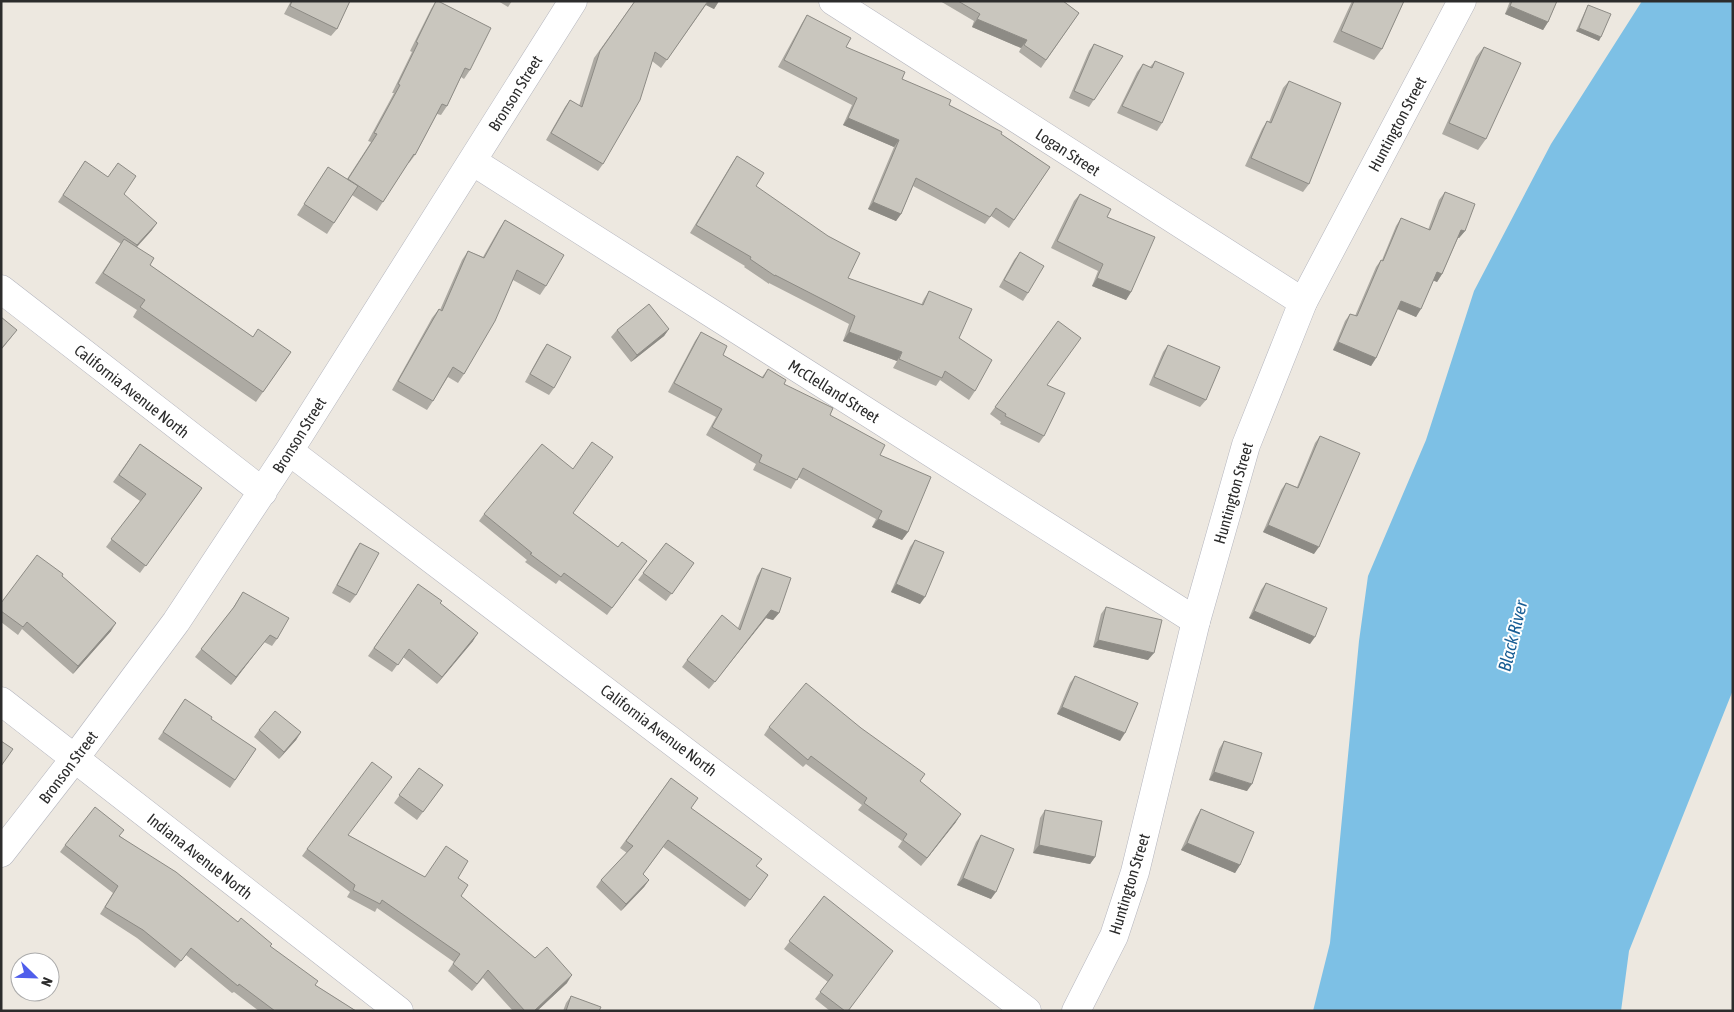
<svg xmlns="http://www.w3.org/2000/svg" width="1734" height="1012" viewBox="0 0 1734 1012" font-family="'Asap Condensed',sans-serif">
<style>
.water{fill:#7dc0e5}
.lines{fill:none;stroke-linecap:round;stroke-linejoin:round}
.minor-casing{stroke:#b4b5be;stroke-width:29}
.tertiary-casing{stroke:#b4b5be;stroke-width:29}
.minor{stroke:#fff;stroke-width:28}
.tertiary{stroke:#fff;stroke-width:28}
.wall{fill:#adaaa3}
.shaded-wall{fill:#8d8b85}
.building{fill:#c9c6be;stroke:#8d8b85}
.labels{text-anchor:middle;stroke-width:4;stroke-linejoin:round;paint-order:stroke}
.street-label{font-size:16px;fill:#2c2c2c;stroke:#fff}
.water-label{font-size:18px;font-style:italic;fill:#195e94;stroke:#fff}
</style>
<rect width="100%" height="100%" fill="#ede8e0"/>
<path class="water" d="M1642 1H1733V690L1629 951 1621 1011H1313L1330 943 1359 641 1368 576 1426 440 1474 291 1551 144Z"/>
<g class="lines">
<defs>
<path id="minor" d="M833 1 1303 302
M472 161 1196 621
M1 289 263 492
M289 451 1027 1011
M1 853 75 758 176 622 289 451 573 1"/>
<path id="tertiary" d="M1 701 399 1011
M1076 1011 1114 936 1135 872 1196 621 1246 445 1303 302 1462 1"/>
</defs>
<use href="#minor" class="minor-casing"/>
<use href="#tertiary" class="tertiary-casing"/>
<use href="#minor" class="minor"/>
<use href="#tertiary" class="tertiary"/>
</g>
<path class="wall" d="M291 1H350L337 29 331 36 284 14Z
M436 1 470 70 464 79 461 77 447 106 441 115 437 114 415 155 409 163H408L377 211 352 195 327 234 297 215 328 167 347 179 371 142 368 141 394 93H392L412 52 410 51 431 9Z
M498 1H512L508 7Z
M635 1H719L714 9 706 5 661 68 652 61 603 164 598 171 546 140 565 107 570 100 579 106 594 58Z
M940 1H1063L1079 13 1041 68 1019 52 1021 48 972 27 974 21Z
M1352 1H1404L1382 49 1374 60 1333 42Z
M1510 1H1557L1548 22 1543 30 1505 14Z
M1588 5 1599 41 1576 31 1586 9Z
M807 15 846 47 902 79 949 105 1001 134 1050 167 1009 228 991 216 985 224 913 186 901 214 896 221 868 209 894 147 843 125 852 105 778 67 802 23Z
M1094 44 1123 56 1089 107 1069 98 1089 51Z
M1484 47 1486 139 1478 150 1442 134 1476 57Z
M1155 61 1162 123 1157 131 1117 113 1137 72 1143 64 1150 67Z
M1289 81 1309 184 1303 192 1245 166 1262 129 1267 121 1269 122 1283 88Z
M737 156 756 186 848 278 921 305 924 299 929 291 959 338 975 391 969 400 940 380 936 386 893 368 897 361 843 341 849 324 769 283V284L744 267 745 266 690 233 731 165Z
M85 161 124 194 152 230 137 247 150 265 253 337 291 352 256 402 133 317 137 310 95 283 121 244 58 202Z
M1445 192 1465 231 1459 238H1458L1442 274 1437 282 1434 280 1416 317 1397 309 1376 358 1371 366 1333 350 1345 321 1350 314 1355 316 1376 267 1381 260H1382L1396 226 1401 218 1428 230 1439 200Z
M1080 194 1107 217 1131 292 1126 300 1092 286 1098 271 1051 248 1074 201Z
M505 220 546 286 540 295 513 280 464 374 458 383 448 377 433 401 427 410 392 390 432 318 439 309 440 310 462 260 468 251 483 257 499 229Z
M1020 252 1028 293 1023 301 999 287 1014 260Z
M1058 321 1047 385 1044 436 1039 443 1000 424 1001 422 990 414Z
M669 329 664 336 631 362 611 337 617 330Z
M701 332 723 355 762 377 768 369 784 384 830 415 880 455 908 532 902 540 872 527 876 519 798 477 791 489 753 470 756 464 706 435 716 417 668 392 695 341Z
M547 344 554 388 549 395 525 382 542 351Z
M1168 345 1206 400 1200 407 1149 385 1163 352Z
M1320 436 1314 554 1263 532 1281 490 1286 483 1297 487 1315 443Z
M140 444 202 488 140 573 106 547 140 501 113 482Z
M573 513 618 547 647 561 607 615 559 580 556 584 525 562 527 560 479 521 484 514Z
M915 540 920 604 891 592 910 547Z
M360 543 356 595 350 603 332 593 355 550Z
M666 543 694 563 666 601 638 580Z
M762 568 779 613 773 620 766 618 709 689 682 667 687 660 738 628 757 576Z
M62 576 111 631 73 674 22 629 18 635 1 622V603Z
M1266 583 1310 644 1249 618 1261 590Z
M418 584 440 603 473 641 437 684 403 657 392 672 368 656Z
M243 592 277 639 272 646 264 642 231 685 195 657 231 611Z
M1106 607 1148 660 1093 647 1101 614Z
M1075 676 1120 741 1057 714 1070 683Z
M185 699 211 719 256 749 230 788 158 739Z
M769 727 920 781 956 822 921 866 898 847 902 841 858 810 862 805 806 764 803 767 764 735Z
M259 730 301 732 296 740 279 759 254 737Z
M1224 741 1247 791 1209 780 1219 749Z
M419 768 443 785 417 820 394 803Z
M671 778 691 808 756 866 768 875 745 907 663 847 643 874 649 880 644 887 621 911 596 887 601 880 627 853 620 848Z
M1201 809 1240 865 1235 873 1181 850 1196 817Z
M1045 810 1095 857 1090 864 1033 853 1040 818Z
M348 835 425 877 458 878 461 896 535 958 567 983 537 1011H513L483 978 472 991 448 971 454 962 377 908 375 912 347 897 350 892 302 856 307 849Z
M981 835 991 899 957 885 976 842Z
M120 836 270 946 315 985 356 1011H259L234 992 232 993 186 955 175 968 137 938 100 914 113 893 60 852 65 845Z
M824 896 848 1011H830L815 999 828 982 784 949Z
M571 996 599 1011H563L566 1003Z"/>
<path class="shaded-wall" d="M708 1H719L714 9 706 5Z
M1510 6 1548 22 1543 30 1505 14Z
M977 19 1027 40 1021 48 972 27Z
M1579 28 1601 37 1599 41 1576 31Z
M848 118 899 140 894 147 843 125Z
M873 202 901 214 896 221 868 209Z
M157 223 152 230 132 252 137 245Z
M1461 230 1465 231 1459 238 1456 237Z
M1437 272 1442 274 1437 282 1432 280Z
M1097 278 1131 292 1126 300 1092 286Z
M1401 301 1421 309 1416 317 1396 308Z
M669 329 664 336 631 362 637 355Z
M17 330 10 339 1 350V349Z
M849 332 902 352 897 361 843 341Z
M1338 342 1376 358 1371 366 1333 350Z
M878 519 908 532 902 540 872 527Z
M1268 525 1319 547 1314 554 1263 532Z
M896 584 925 597 920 604 891 592Z
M771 610 779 613 773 620 766 618 709 689Z
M1254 611 1315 637 1310 644 1249 618Z
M116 623 111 631 73 674 78 666Z
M478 633 473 641 437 684 442 677Z
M270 635 264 642 231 685 236 677Z
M1098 640 1154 653 1148 660 1093 647Z
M1062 707 1125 733 1120 741 1057 714Z
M301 732 296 740 279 759 284 752Z
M1214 772 1252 784 1247 791 1209 780Z
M961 814 956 822 921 866 927 858Z
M1187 843 1240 865 1235 873 1181 850Z
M1039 845 1095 857 1090 864 1033 853Z
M963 878 996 892 991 899 957 885Z
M649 880 644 887 621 911 626 904Z
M572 975 567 983 537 1011H534Z"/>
<path class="building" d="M292 1H350L337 29 290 6Z
M436 1H438L491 28 470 70 465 68 447 106 442 104 415 155 414 154 383 202 348 179 377 134 374 133 400 85 398 84 418 43 416 42Z
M635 1H708L667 60 655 52 640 100 603 164 551 133 570 100 582 107 600 51Z
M958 1H1063L1079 13 1046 60 1024 45 1027 40 977 19 980 14Z
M1354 1H1404L1382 49 1341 31Z
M1512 1H1557L1548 22 1510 6Z
M1588 5 1611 14 1601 37 1579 28Z
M807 15 851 38 846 47 905 72 902 79 951 100 949 105 1002 132 1001 134 1050 167 1014 220 996 208 990 217 916 178 901 214 873 202 899 140 848 118 857 98 784 60Z
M1094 44 1123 56 1094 100 1074 91Z
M1484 47 1521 63 1486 139 1449 123Z
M1155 61 1184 73 1162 123 1122 106 1143 64 1152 68Z
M1289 81 1341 103 1309 184 1251 158 1267 121 1271 123Z
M737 156 764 173 756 186 828 236 860 253 848 278 923 305 929 291 972 309 959 338 992 360 975 391 945 371 942 378 899 359 902 352 849 332 855 316 775 275V276L750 259 751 257 696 225Z
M85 161 108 177 118 163 136 176 124 194 157 223 137 245 63 195Z
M328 167 358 186 334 223 304 204Z
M1445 192 1475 204 1465 231 1461 230 1442 274 1437 272 1421 309 1401 301 1376 358 1338 342 1350 314 1357 316 1381 260 1383 261 1401 218 1430 230Z
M1080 194 1111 209 1107 217 1155 237 1131 292 1097 278 1103 264 1057 241Z
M505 220 564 255 546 286 517 270 495 321 464 374 453 367 433 401 398 381 439 309 442 311 468 251 484 258Z
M124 239 154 258 150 265 253 337 258 329 291 352 263 392 140 307 145 300 103 273Z
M1020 252 1044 266 1028 293 1004 280Z
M649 304 669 329 637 355 617 330Z
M1 317 17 330 1 349Z
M1058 321 1081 338 1047 385 1065 393 1044 436 1005 416 1006 414 995 407Z
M701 332 727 346 723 355 763 378 768 369 786 380 784 384 833 408 830 415 885 445 880 455 931 477 908 532 878 519 882 511 803 468 797 480 759 462 762 455 712 427 722 409 674 383Z
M547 344 571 357 554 388 530 374Z
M1168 345 1220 367 1206 400 1154 377Z
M1320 436 1360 453 1319 547 1268 525 1286 483 1298 488Z
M592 442 613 457 573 513 618 547 622 542 647 561 612 608 564 573 561 577 530 554 532 553 484 514 542 444 573 469Z
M140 444 202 488 146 566 111 539 146 494 119 475Z
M915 540 944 552 925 597 896 584Z
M360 543 379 553 356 595 337 585Z
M666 543 694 563 672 594 643 573Z
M37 555 63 574 62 576 116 623 78 666 27 622 23 627 1 611V603Z
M762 568 791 578 779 613 771 610 715 682 687 660 722 615 740 630Z
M1266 583 1327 608 1315 637 1254 611Z
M418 584 442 601 440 603 478 633 442 677 409 649 398 665 374 648Z
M243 592 289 618 277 639 270 635 236 677 201 649 234 607Z
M1106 607 1162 620 1154 653 1098 640Z
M1075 676 1138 703 1125 733 1062 707Z
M806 683 861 728 925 774 920 781 961 814 927 858 903 840 907 834 864 803 867 798 811 756 808 760 769 727Z
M185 699 212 717 211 719 256 749 235 780 163 732Z
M275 711 301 732 284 752 259 730Z
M1 741 13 749 1 766Z
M1224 741 1262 753 1252 784 1214 772Z
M372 762 392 777 348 835 425 877 446 846 468 861 458 878 468 885 461 896 535 958 547 947 572 975 534 1011H525L488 970 477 984 453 964 460 954 382 900 380 904 353 890 355 885 307 849Z
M419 768 443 785 423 812 399 795Z
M671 778 698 798 691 808 762 859 756 866 768 875 750 900 668 840 643 874 649 880 626 904 601 880 633 846 626 841Z
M95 807 124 830 119 836 176 872 238 922 241 918 272 944 270 946 318 981 315 985 356 1011H275L239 984 238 986 191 948 181 961 143 930 105 907 118 886 65 845Z
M1201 809 1254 832 1240 865 1187 843Z
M1045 810 1102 821 1095 857 1039 845Z
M981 835 1014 849 996 892 963 878Z
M824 896 893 951 848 1011H845L820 992 833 975 789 941Z
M571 996 601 1007 599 1011H566Z"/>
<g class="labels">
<g class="street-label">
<text transform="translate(515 93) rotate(-58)" y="6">Bronson Street</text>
<text transform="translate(1397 124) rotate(-62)" y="6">Huntington Street</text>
<text transform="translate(1068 152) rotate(33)" y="6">Logan Street</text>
<text transform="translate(132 391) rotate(38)" y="6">California Avenue North</text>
<text transform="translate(834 391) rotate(32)" y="6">McClelland Street</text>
<text transform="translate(299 435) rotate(-58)" y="6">Bronson Street</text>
<text transform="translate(1233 493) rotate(-74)" y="6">Huntington Street</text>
<text transform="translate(659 730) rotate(37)" y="6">California Avenue North</text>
<text transform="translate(68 767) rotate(-53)" y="6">Bronson Street</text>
<text transform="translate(200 856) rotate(38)" y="6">Indiana Avenue North</text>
<text transform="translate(1129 884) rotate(-73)" y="6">Huntington Street</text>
</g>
<g class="water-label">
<text transform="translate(1513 636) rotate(-76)" y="6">Black River</text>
</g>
</g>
<rect width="1734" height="1012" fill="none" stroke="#2c2c2c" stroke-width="5"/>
<g transform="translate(35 977) rotate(113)"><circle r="24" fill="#ffffff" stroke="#ababab"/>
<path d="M0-4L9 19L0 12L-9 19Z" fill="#4f5eeb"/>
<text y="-8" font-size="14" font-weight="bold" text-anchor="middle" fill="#2c2c2c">N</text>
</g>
</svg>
